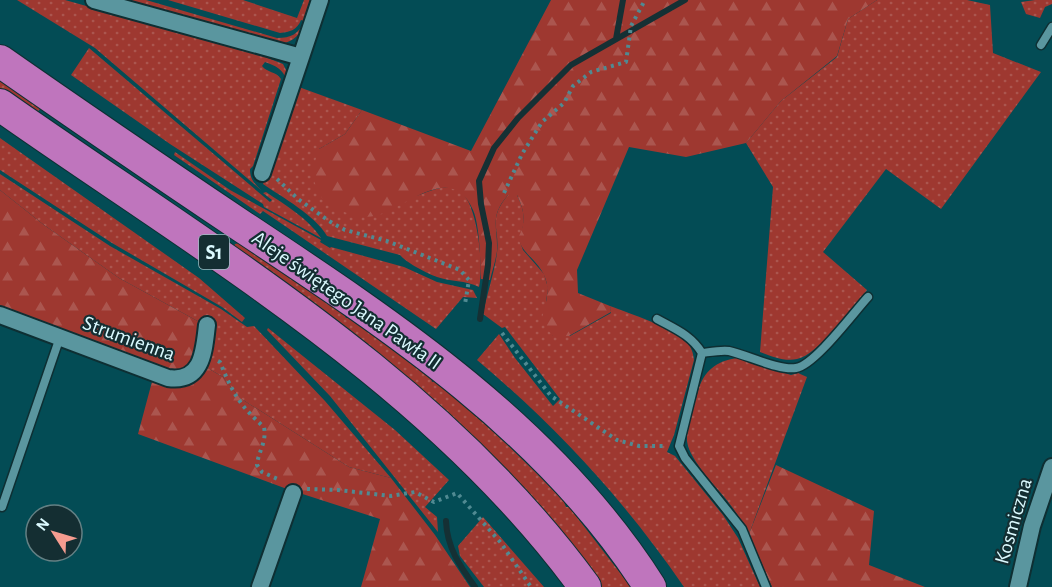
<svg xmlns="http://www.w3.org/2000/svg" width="1052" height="587" viewBox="0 0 1052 587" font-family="'Alegreya Sans',sans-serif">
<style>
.grass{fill:url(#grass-dots)}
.forest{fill:url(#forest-firs)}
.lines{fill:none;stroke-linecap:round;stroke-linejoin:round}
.stream{stroke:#153034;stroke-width:6}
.lane-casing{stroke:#0e2f33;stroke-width:11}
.street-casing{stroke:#0e2f33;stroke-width:20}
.highway-casing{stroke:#0e2f33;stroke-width:34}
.path{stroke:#508a92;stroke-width:4;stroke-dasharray:3 4.5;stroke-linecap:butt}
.lane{stroke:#5a969f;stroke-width:8}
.street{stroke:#5a969f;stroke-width:16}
.highway{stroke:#bf75bd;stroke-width:32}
.labels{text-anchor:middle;stroke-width:4.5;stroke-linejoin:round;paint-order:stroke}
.shield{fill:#142e32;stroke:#9fbdc2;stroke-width:1.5}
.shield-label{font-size:20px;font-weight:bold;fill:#dbfaff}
.street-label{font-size:21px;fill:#dbfaff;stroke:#142e32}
</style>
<defs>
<pattern id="grass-dots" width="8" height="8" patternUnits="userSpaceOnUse" patternTransform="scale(1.5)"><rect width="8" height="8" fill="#9e3830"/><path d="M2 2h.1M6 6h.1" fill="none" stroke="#ab564f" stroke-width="1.8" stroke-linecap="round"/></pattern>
<pattern id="forest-firs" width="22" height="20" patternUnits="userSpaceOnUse" patternTransform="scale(1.5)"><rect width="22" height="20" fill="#9e3830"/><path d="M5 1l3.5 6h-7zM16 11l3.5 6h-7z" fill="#ab564f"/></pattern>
</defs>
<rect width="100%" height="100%" fill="#034c55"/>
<path class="grass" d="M17 0H65L260 55 283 64 288 74 287 81C283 69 276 66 265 62L262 66C267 73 276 71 281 79L253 166 250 169C250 179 254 183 261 190L95 48Z
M127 0H146L277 38C291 38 299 34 304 21L301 20C297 30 290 32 280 33L168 0H243L297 18 304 0H314C306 19 303 42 279 44Z
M877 0H967L990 5 993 53 1041 72 941 209 886 169 823 252 867 290C852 308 818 355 797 359 785 362 771 356 760 352L773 187 746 143 781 101 837 57 848 19Z
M1035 0H1052V4L1045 7 1040 18 1026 14 1021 2Z
M89 48 270 202 272 200 263 193 266 192C285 205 308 218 321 238L264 207 263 204 170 144 71 75Z
M0 76 41 108 38 111 30 110 0 89Z
M296 86 362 110 345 134 319 149 416 196C431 191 447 182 461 192 478 205 484 268 479 287 465 280 451 282 437 277 428 274 405 262 400 255L327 236C316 216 282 197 263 184Z
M0 138 199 278 245 318 242 322 222 307 112 243 0 170Z
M175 152 230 190 321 240 320 242 330 248 331 247 404 267 437 282 473 290 477 298 463 297 436 329 263 211 260 214 174 155Z
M0 174 110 246 221 309 247 327 254 326 325 401 391 478 349 467 240 398 223 377 204 366 203 324 119 278 44 225 0 190Z
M508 195H517C525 211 526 223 519 239L523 250 544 274 548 288 546 302 553 336H570L611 313 610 306C631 314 672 327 687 343 692 348 693 353 694 360L674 435 667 452 675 456 723 515 738 538 760 587H684C625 501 557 427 477 360L499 334 515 358 553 406 560 399 505 327 502 328 483 314C487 294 494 274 497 253 500 228 487 220 508 195Z
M239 243 276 266 344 314 346 318H350L431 378 432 382 435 381C482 420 523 458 564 502L566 507H569L631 587H602L565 540 233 248 235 244Z
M268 328 395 430 449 480 425 507 437 517 438 532 330 396 267 330Z
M737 358 791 375 798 373 807 377 749 534C744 525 738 515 732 507 720 490 689 461 687 441 686 425 694 407 698 391 704 371 716 361 737 358Z
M483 517 544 587H484L460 556 458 546Z"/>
<path class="forest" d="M551 0H877L848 19 837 56 781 101 746 143 686 157 629 147 577 270 578 293 610 306 611 312 569 336H553L541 322C547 298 554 283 535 262 528 254 522 250 518 238 526 223 525 211 517 195H508C489 217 498 226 497 251 496 260 492 271 490 280L481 279C480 260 480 226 473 210 451 160 406 209 374 216 360 219 337 211 326 202 319 197 315 182 311 174L319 149 345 134 362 110 471 151Z
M0 190 44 225 119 278 203 324 196 360 177 374 0 310Z
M204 366 223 377 240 398 349 467 391 478 435 535 470 587H361L380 519 287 489 138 434 153 378Z
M776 465 874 511 869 565 925 587H772L749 534Z"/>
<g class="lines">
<path class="stream" d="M616 39 623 0
M480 319 488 265 489 243 481 204 479 181 494 148 518 118 571 65 685 0
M446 521C447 548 460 566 475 587"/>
<defs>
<path id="lane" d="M1041 45 1052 27
M657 319C675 329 691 335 702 353L679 446 685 458 742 529 766 587
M702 353C710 352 721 350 729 351 747 355 780 371 796 368 815 365 854 312 868 297
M2 507 60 337"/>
<path id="street" d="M94 0 301 57 320 0
M262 173 301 57
M0 315 168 378C203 383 204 350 207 325
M260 587 293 493
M1018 587 1032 526 1052 467"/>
<path id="highway" d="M0 61C80 117 161 172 243 227 394 327 551 431 650 587
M0 105C206 250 434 380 585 587"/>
</defs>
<use href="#lane" class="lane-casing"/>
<use href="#street" class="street-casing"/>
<use href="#highway" class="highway-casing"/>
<path class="path" d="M277 179 298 199 329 221 345 230 387 241 460 270 469 280 465 304
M504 193 522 154 542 122 564 103 573 86 591 72 626 62 631 26 645 0
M502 333 551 396 617 440 639 446H666
M218 361 220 362C232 392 240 406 264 427 267 442 258 452 257 465L262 472 280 480
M307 489 338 490 391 496 415 492 434 502 457 493 501 543 531 587"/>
<use href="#lane" class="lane"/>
<use href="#street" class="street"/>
<use href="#highway" class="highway"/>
</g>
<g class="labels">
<rect class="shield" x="199" y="235" width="30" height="34" rx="4.5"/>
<g class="shield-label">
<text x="214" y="259">S1</text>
</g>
<g class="street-label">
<text transform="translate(347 300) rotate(35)" y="7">Aleje świętego Jana Pawła II</text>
<text transform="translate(129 338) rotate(20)" y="7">Strumienna</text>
<text transform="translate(1013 521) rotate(-74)" y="7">Kosmiczna</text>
</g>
</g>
<g transform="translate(54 533) rotate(307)"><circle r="28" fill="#142e32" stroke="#648084" stroke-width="1.5"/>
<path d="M0-4.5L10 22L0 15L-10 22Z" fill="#f59c90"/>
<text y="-9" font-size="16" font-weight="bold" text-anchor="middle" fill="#dbfaff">N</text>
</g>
</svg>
